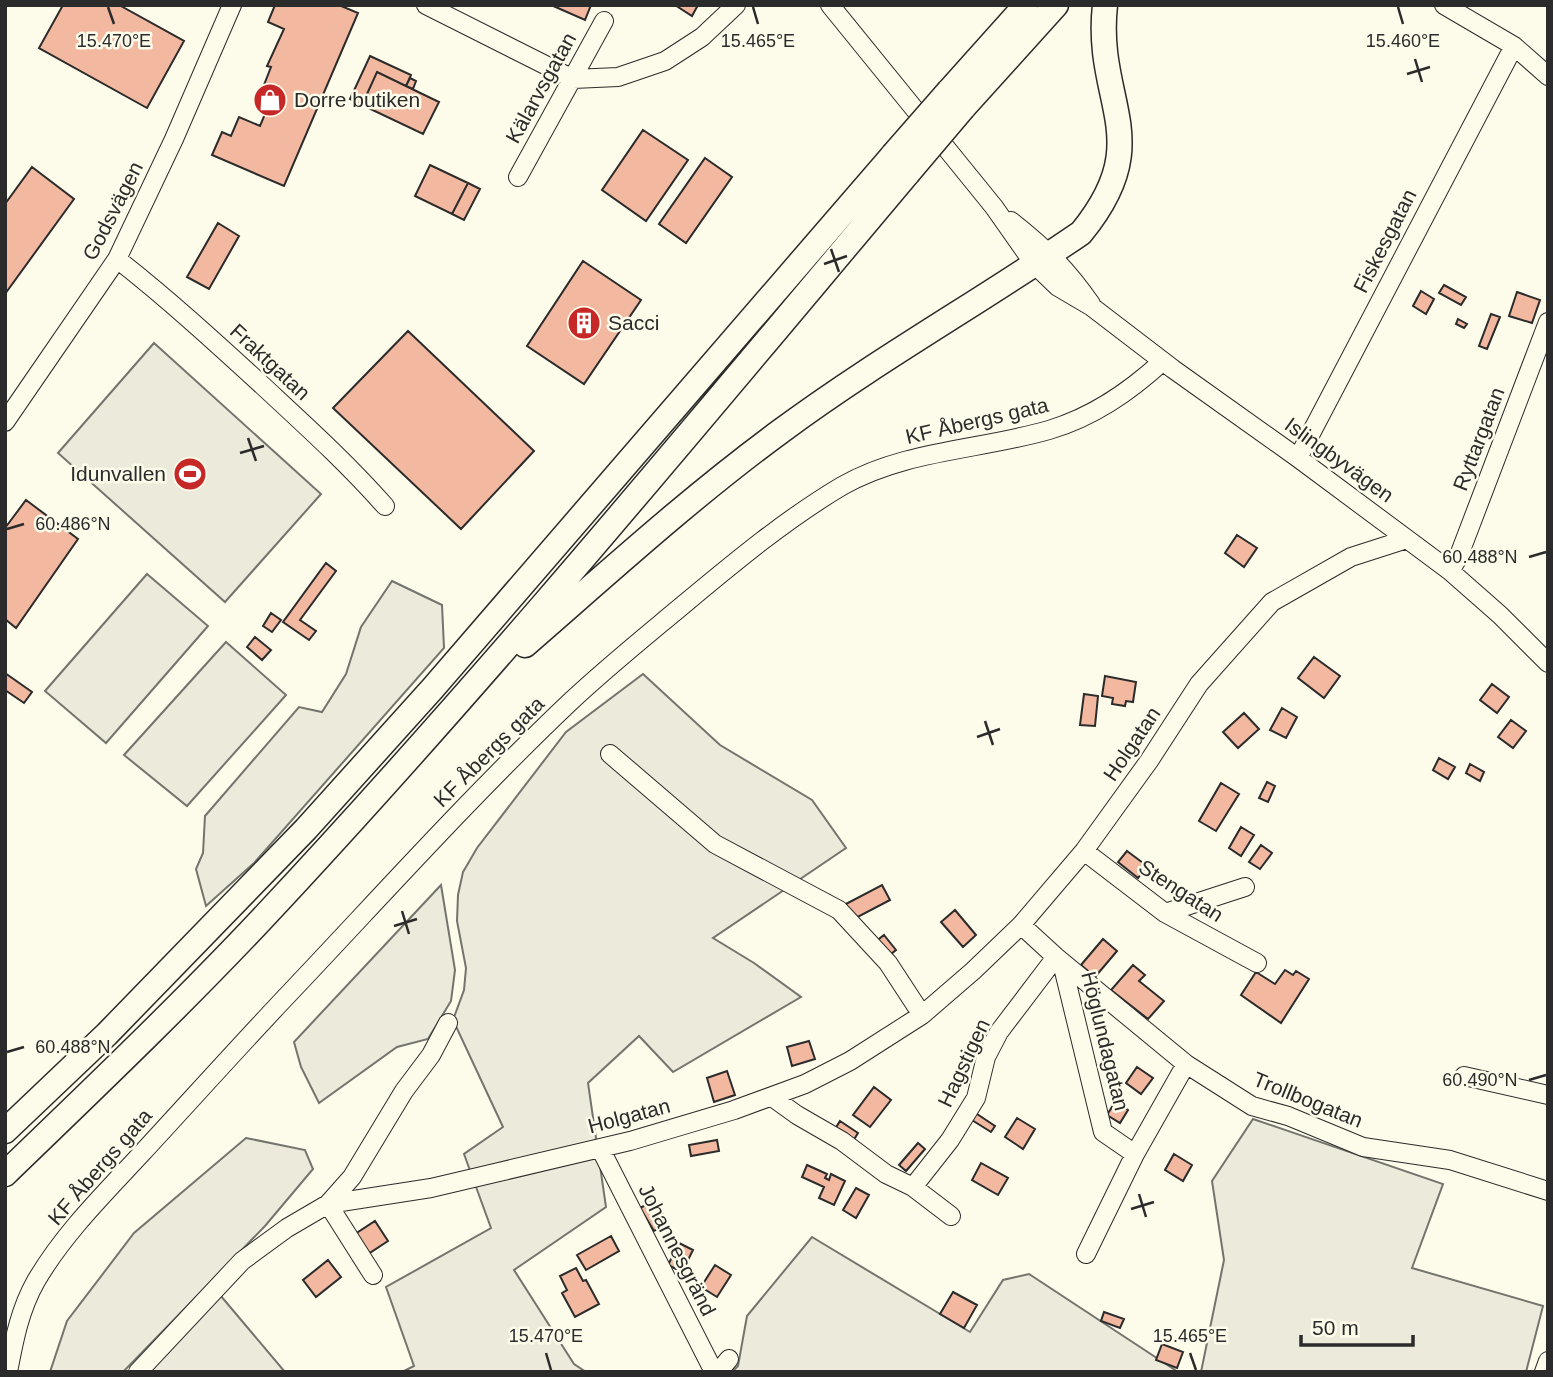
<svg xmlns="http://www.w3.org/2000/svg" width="1553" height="1377" viewBox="0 0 1553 1377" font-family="Arial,sans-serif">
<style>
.green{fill:#ecebdb;stroke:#74746e;stroke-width:2}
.building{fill:#f2b8a0;stroke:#2b2b2b;stroke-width:2}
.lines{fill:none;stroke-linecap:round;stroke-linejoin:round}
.minor-casing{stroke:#2b2b2b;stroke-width:20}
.highway-casing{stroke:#2b2b2b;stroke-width:27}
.minor{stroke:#fdfbea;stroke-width:18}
.highway{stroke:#fdfbea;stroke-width:24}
.highway-bridge-casing{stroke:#2b2b2b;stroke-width:27;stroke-linecap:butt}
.highway-bridge{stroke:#fdfbea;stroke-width:24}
.ticks{fill:none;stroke:#2b2b2b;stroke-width:2.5}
.labels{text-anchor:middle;stroke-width:5;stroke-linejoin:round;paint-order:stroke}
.street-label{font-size:21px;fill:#2b2b2b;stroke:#fdfbea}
.poi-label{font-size:21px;fill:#2b2b2b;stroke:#fdfbea;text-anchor:start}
.ticks-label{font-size:18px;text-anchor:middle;fill:#2b2b2b;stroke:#fdfbea;stroke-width:5;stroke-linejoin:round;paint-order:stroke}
</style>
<rect width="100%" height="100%" fill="#fdfbea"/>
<path class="green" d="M154 343 321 494 225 602 58 453Z
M147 574 208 626 106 743 45 691Z
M392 581 442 605 444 648 254 863 206 906 196 869 203 853 205 816 299 707 322 712 346 674 361 627Z
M226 642 286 695 187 806 124 755Z
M643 674 720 745 812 800 846 848 713 938 754 963 801 997 673 1072 639 1036 588 1083 606 1207 514 1270 574 1364 586 1372H402L414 1366 386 1287 491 1228 464 1154 503 1127 453 1020 464 990 466 968 457 921 458 895 463 872 477 848 566 732Z
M441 885 455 970 451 1001 428 1039 397 1047 319 1103 301 1067 294 1042Z
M1253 1119 1443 1184 1412 1268 1543 1306 1526 1372H1201L1224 1260 1212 1181Z
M246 1138 305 1150 313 1169 265 1226 123 1372H50L67 1321 134 1233Z
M812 1237 970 1332 1003 1280 1029 1274 1178 1372H732L738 1366 747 1316Z
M215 1289 285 1372H138Z"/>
<path class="building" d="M63 5H119L184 41 147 108 39 48Z
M275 5H339L358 13 284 186 212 155 222 132 231 136 239 117 260 126 273 95 262 90 271 67 267 66 284 29 268 22Z
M551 5H591L585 20Z
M675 5H698L692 16Z
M370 56 411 75 406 86 377 72 362 105 350 99Z
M377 72 439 102 423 134 362 105Z
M410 78 416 81 413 89 406 86Z
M643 130 688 160 646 221 602 190Z
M705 158 732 177 686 243 659 224Z
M430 165 468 183 452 214 415 196Z
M32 167 74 199 5 294V204Z
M468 183 480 189 464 220 452 214Z
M218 223 239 236 209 289 187 277Z
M583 261 641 300 584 384 527 346Z
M1444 285 1466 297 1461 305 1439 293Z
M1421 291 1434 299 1426 314 1413 306Z
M1517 292 1540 300 1532 323 1509 316Z
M1491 314 1500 317 1487 349 1479 346Z
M1458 319 1467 324 1464 328 1456 324Z
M408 331 534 451 461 529 333 408Z
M26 500 78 539 16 628 5 619V528Z
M1237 535 1257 548 1244 567 1225 553Z
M326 563 336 571 300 620 316 631 309 640 283 622Z
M271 613 281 620 272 632 263 626Z
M255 637 271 650 262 660 247 647Z
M1314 657 1340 676 1324 698 1298 678Z
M5 673 32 692 24 703 5 690Z
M1105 676 1136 682 1133 702 1126 701 1125 706 1112 704 1113 698 1102 696Z
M1492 684 1509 697 1497 713 1480 700Z
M1084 694 1098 696 1095 726 1080 725Z
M1282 708 1297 717 1286 738 1270 730Z
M1244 713 1259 729 1238 748 1223 732Z
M1511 720 1526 731 1513 748 1498 737Z
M1439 758 1455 767 1448 779 1433 770Z
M1470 764 1484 772 1480 781 1466 773Z
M1267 782 1275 786 1268 802 1259 798Z
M1221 783 1239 794 1216 831 1199 821Z
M1241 827 1254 835 1241 856 1229 848Z
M1261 845 1272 853 1260 869 1249 862Z
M1127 851 1147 866 1138 878 1118 862Z
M882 885 890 900 852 920 844 905Z
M955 910 976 935 963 947 941 922Z
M884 935 896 950 886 958 874 943Z
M1103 939 1117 951 1095 977 1081 965Z
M1133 965 1145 975 1139 981 1164 1001 1148 1019 1111 990Z
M1285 970 1293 975 1296 971 1309 979 1281 1023 1241 995 1256 972 1275 984Z
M809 1041 815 1059 792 1066 787 1047Z
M1137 1067 1153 1078 1141 1094 1126 1083Z
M727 1071 735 1095 714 1102 707 1078Z
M874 1087 891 1100 870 1127 853 1115Z
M1115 1102 1128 1110 1120 1123 1107 1115Z
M971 1110 995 1126 991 1132 967 1117Z
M1017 1118 1035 1129 1023 1149 1005 1137Z
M840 1121 858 1133 850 1146 832 1134Z
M717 1140 719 1151 691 1156 689 1145Z
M918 1143 925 1149 906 1171 899 1165Z
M1174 1154 1192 1165 1183 1181 1165 1170Z
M981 1163 1008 1178 998 1195 972 1180Z
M807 1165 827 1174 825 1178 829 1180 831 1174 845 1181 834 1205 819 1198 824 1187 802 1177Z
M856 1188 869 1195 856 1218 843 1210Z
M655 1200 668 1223 654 1231 640 1208Z
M375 1221 388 1241 365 1256 352 1236Z
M611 1236 619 1251 586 1270 577 1255Z
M679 1243 693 1250 682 1272 668 1265Z
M328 1260 341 1277 316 1297 303 1280Z
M715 1265 731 1275 717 1297 701 1287Z
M576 1268 583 1281 586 1280 599 1304 575 1317 562 1293 567 1290 560 1276Z
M953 1292 977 1305 964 1328 940 1314Z
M1104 1312 1124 1319 1120 1328 1101 1321Z
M1162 1344 1183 1352 1177 1368 1156 1360Z"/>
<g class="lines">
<defs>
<path id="minor" d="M426 5 573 79 618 77 665 61 702 37 736 5
M830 5 994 207 1034 264 1058 287 1092 307 1173 369 1298 458 1450 571 1500 615 1548 663
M1444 5 1514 46 1548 76
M518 177 604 21
M1011 221C1045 248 1066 268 1091 304
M117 259C168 299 215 342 263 386 305 425 347 463 385 506
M5 422 117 259 174 139 232 5
M1298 458 1514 46
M1450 571 1458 558 1548 322
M610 754 715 844 839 910 888 963 922 1015
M1084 851 1165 913 1257 963
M1165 913 1245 887
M1021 925 1056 957 1186 1064 1252 1106 1288 1116 1363 1147 1450 1160 1548 1191
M1062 963 1103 1132 1135 1154
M1464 1076 1548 1095
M772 1097 797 1115 842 1141 886 1174 913 1187 951 1216
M600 1148 714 1372
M913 1187 950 1140 976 1098 986 1057 999 1032 1056 957
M1086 1254 1135 1154 1186 1064
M373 1275 328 1204 352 1177 404 1091 431 1055 448 1023
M8 1372C14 1340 20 1309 36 1281 64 1233 105 1193 142 1153 189 1102 235 1051 282 1001 377 901 469 798 569 703 604 670 641 640 677 610 730 566 783 521 842 486 905 450 980 450 1049 430 1093 417 1129 392 1163 361
M138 1372 242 1261 287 1228 328 1204 431 1188 499 1172 630 1141 734 1110 805 1084 850 1061 922 1015 973 971 1021 925 1084 851 1149 761 1199 684 1272 602 1351 557 1407 539
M718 1372 729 1359
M1544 1372 1548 1361"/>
<path id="highway" d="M949 91 1026 5
M963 108 1056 5
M525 645C609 572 691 497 781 431 877 360 982 301 1081 233 1158 139 1094 103 1105 5
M5 1131 107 1034 306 829 433 688 893 155
M5 1174C91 1091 178 1008 260 921 486 680 696 425 908 173"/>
</defs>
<use href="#minor" class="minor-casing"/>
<use href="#highway" class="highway-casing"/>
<use href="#minor" class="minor"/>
<use href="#highway" class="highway"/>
<defs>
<path id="highway-bridge" d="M893 155 949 91
M908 173 963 108"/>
</defs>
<use href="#highway-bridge" class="highway-bridge-casing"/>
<use href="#highway-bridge" class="highway-bridge"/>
</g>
<path class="ticks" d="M108 7 114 24M753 7 758 24M1398 7 1403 24M1415 59 1422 82M1407 74 1430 67M831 249 839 272M824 264 847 256M248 438 256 461M240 453 264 446M7 529 24 524M1529 557 1546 552M985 721 993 745M977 737 1000 729M402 911 409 934M394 926 417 919M7 1052 24 1047M1529 1080 1546 1075M1139 1194 1146 1217M1131 1209 1154 1202M546 1353 551 1370M1190 1353 1196 1370"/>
<defs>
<symbol id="shop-disc" viewBox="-11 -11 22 22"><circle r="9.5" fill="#c62828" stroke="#fdfbea"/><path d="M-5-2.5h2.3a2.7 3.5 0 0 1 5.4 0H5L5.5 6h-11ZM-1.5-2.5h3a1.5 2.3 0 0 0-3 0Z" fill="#fff"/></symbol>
<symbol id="building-disc" viewBox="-11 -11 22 22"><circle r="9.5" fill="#c62828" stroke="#fdfbea"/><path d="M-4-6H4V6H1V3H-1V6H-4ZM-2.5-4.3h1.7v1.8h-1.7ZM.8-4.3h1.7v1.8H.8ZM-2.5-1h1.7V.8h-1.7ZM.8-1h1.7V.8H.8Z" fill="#fff"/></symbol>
<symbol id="stadium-disc" viewBox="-11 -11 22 22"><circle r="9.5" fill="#c62828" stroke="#fdfbea"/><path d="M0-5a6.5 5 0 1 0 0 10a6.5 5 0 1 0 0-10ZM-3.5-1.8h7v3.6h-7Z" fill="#fff"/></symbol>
</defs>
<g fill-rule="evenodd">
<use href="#shop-disc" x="251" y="81" width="38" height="38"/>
<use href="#building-disc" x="565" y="304" width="38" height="38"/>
<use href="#stadium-disc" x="171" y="455" width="38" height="38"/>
</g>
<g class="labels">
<g class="street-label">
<text transform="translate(541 88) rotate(-61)" y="7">Kälarvsgatan</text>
<text transform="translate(113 211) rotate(-63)" y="7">Godsvägen</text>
<text transform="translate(1385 241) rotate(-63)" y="7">Fiskesgatan</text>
<text transform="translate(270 362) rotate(43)" y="7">Fraktgatan</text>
<text transform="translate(977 421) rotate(-13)" y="7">KF Åbergs gata</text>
<text transform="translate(1479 439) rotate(-69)" y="7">Ryttargatan</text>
<text transform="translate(1339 460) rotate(36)" y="7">Islingbyvägen</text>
<text transform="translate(1132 744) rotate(-56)" y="7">Holgatan</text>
<text transform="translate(489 752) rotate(-45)" y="7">KF Åbergs gata</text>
<text transform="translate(1181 891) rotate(33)" y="7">Stengatan</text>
<text transform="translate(1105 1041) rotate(76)" y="7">Höglundagatan</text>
<text transform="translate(964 1063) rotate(-65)" y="7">Hagstigen</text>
<text transform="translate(1308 1100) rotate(22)" y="7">Trollbogatan</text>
<text transform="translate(629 1116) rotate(-15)" y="7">Holgatan</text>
<text transform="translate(100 1167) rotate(-49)" y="7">KF Åbergs gata</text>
<text transform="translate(677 1250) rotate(63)" y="7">Johannesgränd</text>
</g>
<g class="poi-label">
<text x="294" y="107">Dorre butiken</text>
<text x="608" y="330">Sacci</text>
<text x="166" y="481" text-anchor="end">Idunvallen</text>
</g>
</g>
<g class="ticks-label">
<text x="114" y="47">15.470°E</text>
<text x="758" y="47">15.465°E</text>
<text x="1403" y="47">15.460°E</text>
<text x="73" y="530">60.486°N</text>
<text x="1480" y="563">60.488°N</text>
<text x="73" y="1053">60.488°N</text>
<text x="1480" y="1086">60.490°N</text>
<text x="546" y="1342">15.470°E</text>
<text x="1190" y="1342">15.465°E</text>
</g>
<rect width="1553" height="1377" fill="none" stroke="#2b2b2b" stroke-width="14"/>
<path d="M1301 1335v10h112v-10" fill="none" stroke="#2b2b2b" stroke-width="3.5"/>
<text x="1312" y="1335" font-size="21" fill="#2b2b2b" stroke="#fdfbea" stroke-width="5" paint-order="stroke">50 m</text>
</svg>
